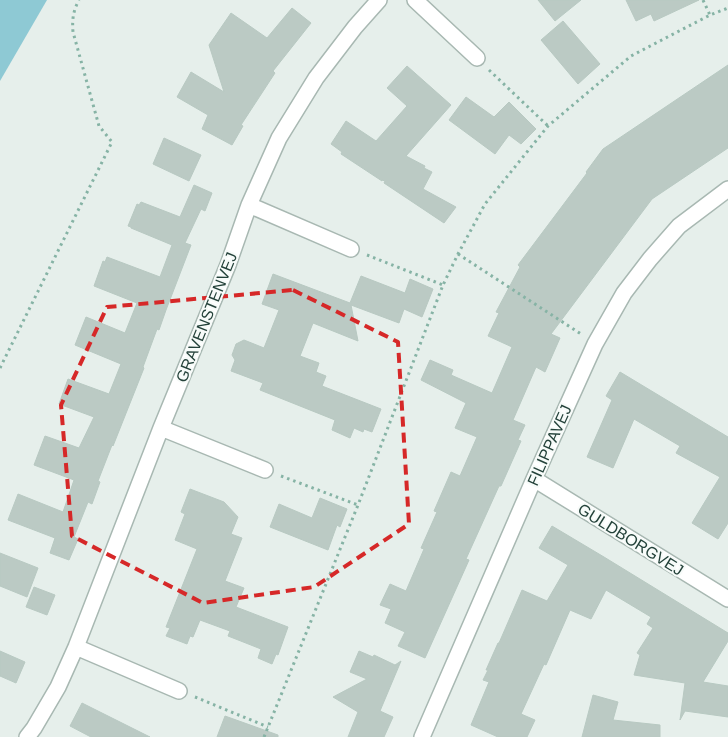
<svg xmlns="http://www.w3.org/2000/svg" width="728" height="737" viewBox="0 0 728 737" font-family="Arial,sans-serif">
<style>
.water{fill:#8ec9d4}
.building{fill:#bbcac4;stroke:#b8c9c2}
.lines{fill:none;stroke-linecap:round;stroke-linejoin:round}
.street-casing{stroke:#a8b8b2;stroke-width:18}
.path{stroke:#86b3a5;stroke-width:3;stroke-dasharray:2.5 4;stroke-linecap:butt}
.street{stroke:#fff;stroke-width:15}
.marked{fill:none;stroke:#d62828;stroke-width:4;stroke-dasharray:10 6;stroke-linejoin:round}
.labels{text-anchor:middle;stroke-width:4;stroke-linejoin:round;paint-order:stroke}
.street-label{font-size:16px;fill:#24423a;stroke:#f7fbf9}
</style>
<rect width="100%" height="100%" fill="#e6efeb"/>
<path class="water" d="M0 0H47L0 81Z"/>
<path class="building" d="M538 0H581L555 21Z
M626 0H699L654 21 651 14 636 21Z
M292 8 311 23 273 71 275 73 241 125 243 126 232 145 202 129 208 115 177 97 191 72 224 92 209 45 231 13 267 38Z
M563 21 600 64 578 84 541 40Z
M728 65V148L652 199 551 334 560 338 545 372 536 367 513 420 525 425 518 440 521 441 501 486H499L466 559 469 560 425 658 398 646 405 632 385 623 391 609 380 605 390 584 406 591 424 549 421 548 437 512 434 511 451 472 460 476 477 437 455 428 466 403 421 380 430 360 453 370 451 375 492 393 512 347 488 336 499 313 496 312 520 267 518 265 587 173 586 172 603 149Z
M407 66 451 105 406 156 425 166 424 168 432 172 423 189 456 207 444 223 384 183 385 181 382 180V181L341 154 342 152 331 144 346 121 376 141 407 106 387 88Z
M466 97 494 117 509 102 536 129 521 144 509 135 495 154 449 120Z
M164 138 201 155 189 181 153 164Z
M194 185 212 193 205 211 201 209 185 243 191 245 166 310 159 330 157 329 143 367 144 368 113 446 112 445 98 481 100 482 92 504 88 502 74 537 78 539 69 560 50 553 55 538 8 520 18 494 63 512 74 480 34 465 45 436 79 448 94 417 59 404 68 379 109 394 121 364 75 345 86 317 125 333 137 303 94 286 103 261 105 262 107 257 160 277 172 245 131 228V227L128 226 137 204 139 205 141 202 180 217Z
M273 274 350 303 361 276 405 293 410 279 433 289 422 317 404 309 399 323 351 305 358 341 313 323 300 356 319 363 316 372 326 376 322 386 381 409 372 432 364 429 363 432 354 428 350 438 332 430 335 420 260 390 263 383 231 371 235 360 232 355 236 344 244 340 264 348 279 310 262 304Z
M620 372 728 437V523L718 539 692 523 720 477 676 453 680 446 634 419 613 468 587 457 612 400 606 396Z
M190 489 224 502 238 517 231 534 242 538 225 581 244 588 236 607 288 627 278 655 276 654 272 664 258 658 261 649 228 636 230 631 200 620 193 637 190 636 187 644 166 636 170 628 166 627 197 549 175 540 185 514 181 512Z
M320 498 347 509 340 527 337 525 328 550 270 527 279 504 312 518Z
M552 526 604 557 728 633V641L703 682 728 686V717L685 711 680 720 685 683 634 675 640 655 637 653 653 628 647 624 651 617 606 590 591 619 570 610 546 665 544 664 521 714 535 720 527 737H498L471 725 489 682 483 680 488 670H486L498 643H499L522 590 547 601 568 565 539 548Z
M0 553 38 568 27 597 0 586Z
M34 587 55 595 47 615 26 607Z
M0 651 25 662 16 683 0 676Z
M359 651 373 657 374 655 395 665 401 661 380 711 393 717 384 737H348L358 712 333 697 367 679 350 672Z
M593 695 618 702 613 720 660 725V737H582Z
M82 703 150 737H91L70 726Z
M225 716 278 735V737H217Z"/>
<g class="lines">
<defs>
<path id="street" d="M415 0 477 58
M249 205 351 249
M161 428 265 470
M534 479 728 599
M76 647 179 691
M27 737 34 728 58 687 76 647 161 428 228 265 249 205 279 138 316 78 355 27 379 0
M422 737 534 479 595 344 624 293 650 259 679 226 728 189"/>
</defs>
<use href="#street" class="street-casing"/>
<path class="path" d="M703 0 710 15
M489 70 548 126
M458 254 581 334
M367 255 443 285
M0 368 112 142 99 126 73 32C72 20 73 11 79 0
M281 476 358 505
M195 697 268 727
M264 737 358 505 443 285 458 254 485 204 548 126 631 56 710 15 728 8"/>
<use href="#street" class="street"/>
</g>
<path class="marked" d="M293 290 398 342 409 524 314 587 203 603 72 536 61 405 107 307Z"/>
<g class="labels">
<g class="street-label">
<text transform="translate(206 317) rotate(-68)" y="6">GRAVENSTENVEJ</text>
<text transform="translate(549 445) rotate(-66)" y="6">FILIPPAVEJ</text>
<text transform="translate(631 539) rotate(32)" y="6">GULDBORGVEJ</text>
</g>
</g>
</svg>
